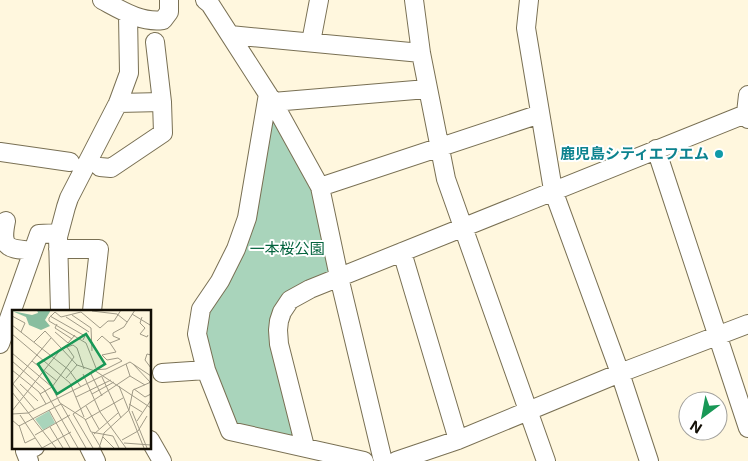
<svg xmlns="http://www.w3.org/2000/svg" width="748" height="461" viewBox="0 0 748 461" font-family="Inter,'Noto Sans JP',sans-serif">
<style>
.green{fill:#a9d4bb}
.lines{fill:none;stroke-linecap:round;stroke-linejoin:round}
.minor-casing{stroke:#797054;stroke-width:20}
.minor{stroke:#fff;stroke-width:18}
.culture-dot{fill:#0f9aa8;stroke:#fff;stroke-width:2}
.labels{text-anchor:middle;stroke-width:4;stroke-linejoin:round;paint-order:stroke}
.culture-label{font-size:15px;font-weight:bold;fill:#0d838f;stroke:#fff;text-anchor:end}
.park-label{font-size:15px;fill:#04643e;stroke:#fff}
.inset-road{fill:none;stroke:#a09a87;stroke-width:1}
.view{fill:#189856;fill-opacity:0.15;stroke:#189856;stroke-width:2.5}
.inset-edge{fill:none;stroke:#120e05;stroke-width:2.5}
</style>
<rect width="100%" height="100%" fill="#fff7de"/>
<path class="green" d="M274 112 317 191 335 270 279 308 295 441 233 428 202 335 206 310 233 271Z"/>
<g class="lines">
<defs>
<path id="minor" d="M102 0C121 10 141 23 163 20L169 12V0
M205 0 210 4 273 102 320 187 339 277 383 461
M414 0 421 53 446 179 546 461
M529 0 526 28 553 190 620 373 649 461
M230 35 421 53
M155 42 162 102
M311 42 319 0
M268 94 247 218 236 249 220 281 201 309 197 334 206 370 230 431 364 461
M748 95 746 113 748 119
M273 102 427 89
M656 149 748 428
M0 152 70 162
M100 167 111 168 163 133 162 102 118 103
M320 187 540 114
M6 221C0 251 10 248 33 251
M58 249H99L92 311
M402 252 458 440
M60 311 58 237 66 207 69 198 118 103 129 73 128 15
M0 344 39 234 59 233
M162 373 206 370
M150 440 162 461
M89 447 96 461
M305 447 279 344 278 330 279 321 282 312 290 300 310 289 748 113
M29 461 25 451 35 447
M396 461 458 440 620 373 748 324"/>
</defs>
<use href="#minor" class="minor-casing"/>
<use href="#minor" class="minor"/>
</g>
<circle class="culture-dot" cx="719" cy="154" r="5"/>
<g class="labels">
<g class="culture-label">
<text x="709" y="159">鹿児島シティエフエム</text>
</g>
<g class="park-label">
<text x="287" y="254">一本桜公園</text>
</g>
</g>
<g transform="translate(12 310)">
<rect width="139" height="139" fill="#fff7de"/>
<path d="M37 101 43 113 31 120 23 109Z" fill="#a9d4bb"/>
<path d="M25 0H39L33 10 38 16 29 20 17 15 14 7 0 1 20 5 26 3Z" fill="#89be9f"/>
<path class="inset-road" d="M123 0 112 17 101 23V26L108 29 98 33 104 42 90 45 95 50 106 48 110 51 94 59 82 60 139 98M80 1 105 4 115 12M120 4 138 15M60 5 79 18 80 41M0 6 13 13 9 22M38 6 73 26 71 30M54 7 77 22M130 7 128 13 133 18 128 24 135 27 136 25M45 14 43 18 60 29M0 15 57 60 69 77M43 22 56 33 63 25M0 24 58 73 72 107M85 31 90 26 98 33M22 32 33 21 65 55 83 61M0 43 40 77 48 93 73 109 79 122 101 126 107 138M139 45 135 44 133 50 139 58M0 51 32 79 66 138M20 51 45 71M114 54 118 66 133 75M121 54 139 73M84 58 74 33 37 11V8L43 2 49 7 69 2 88 18 96 11H102L109 0M0 60 27 82 34 94M78 62 90 86M71 64 88 102 114 138M90 67 109 108M54 68 65 55M1 74 23 100M8 74 26 91M0 75 39 28M107 76 132 138M122 79 133 87 139 84M0 82 44 138M28 84 40 77 62 47 55 37M80 84 102 72M64 87 99 70M117 94 130 102M74 96 87 119M37 100 58 138M0 101 49 39 61 35 65 38 72 59M120 101 135 138M0 104 16 103 118 52 139 66M8 105 30 138M0 110 7 116 49 94 74 138M73 110 111 88M125 111 139 90M7 115 13 133 23 128M38 117 51 138M80 123 89 138M82 124 106 103M23 125 58 105M91 127 102 138M110 130 126 121 135 106M112 133 139 135M30 138 59 122M81 138 61 104 118 66M87 138 92 123 117 100 121 80 139 72"/>
<path class="view" d="M74 24 93 54 45 84 26 54Z"/>
<rect width="139" height="139" class="inset-edge"/>
</g>
<g transform="translate(703 416) rotate(212)"><circle r="24" fill="#ffffff" stroke="#a09f9b"/>
<path d="M0-4L9 19L0 12L-9 19Z" fill="#189856"/>
<text y="-8" font-size="14" font-weight="bold" text-anchor="middle" fill="#120e05">N</text>
</g>
</svg>
